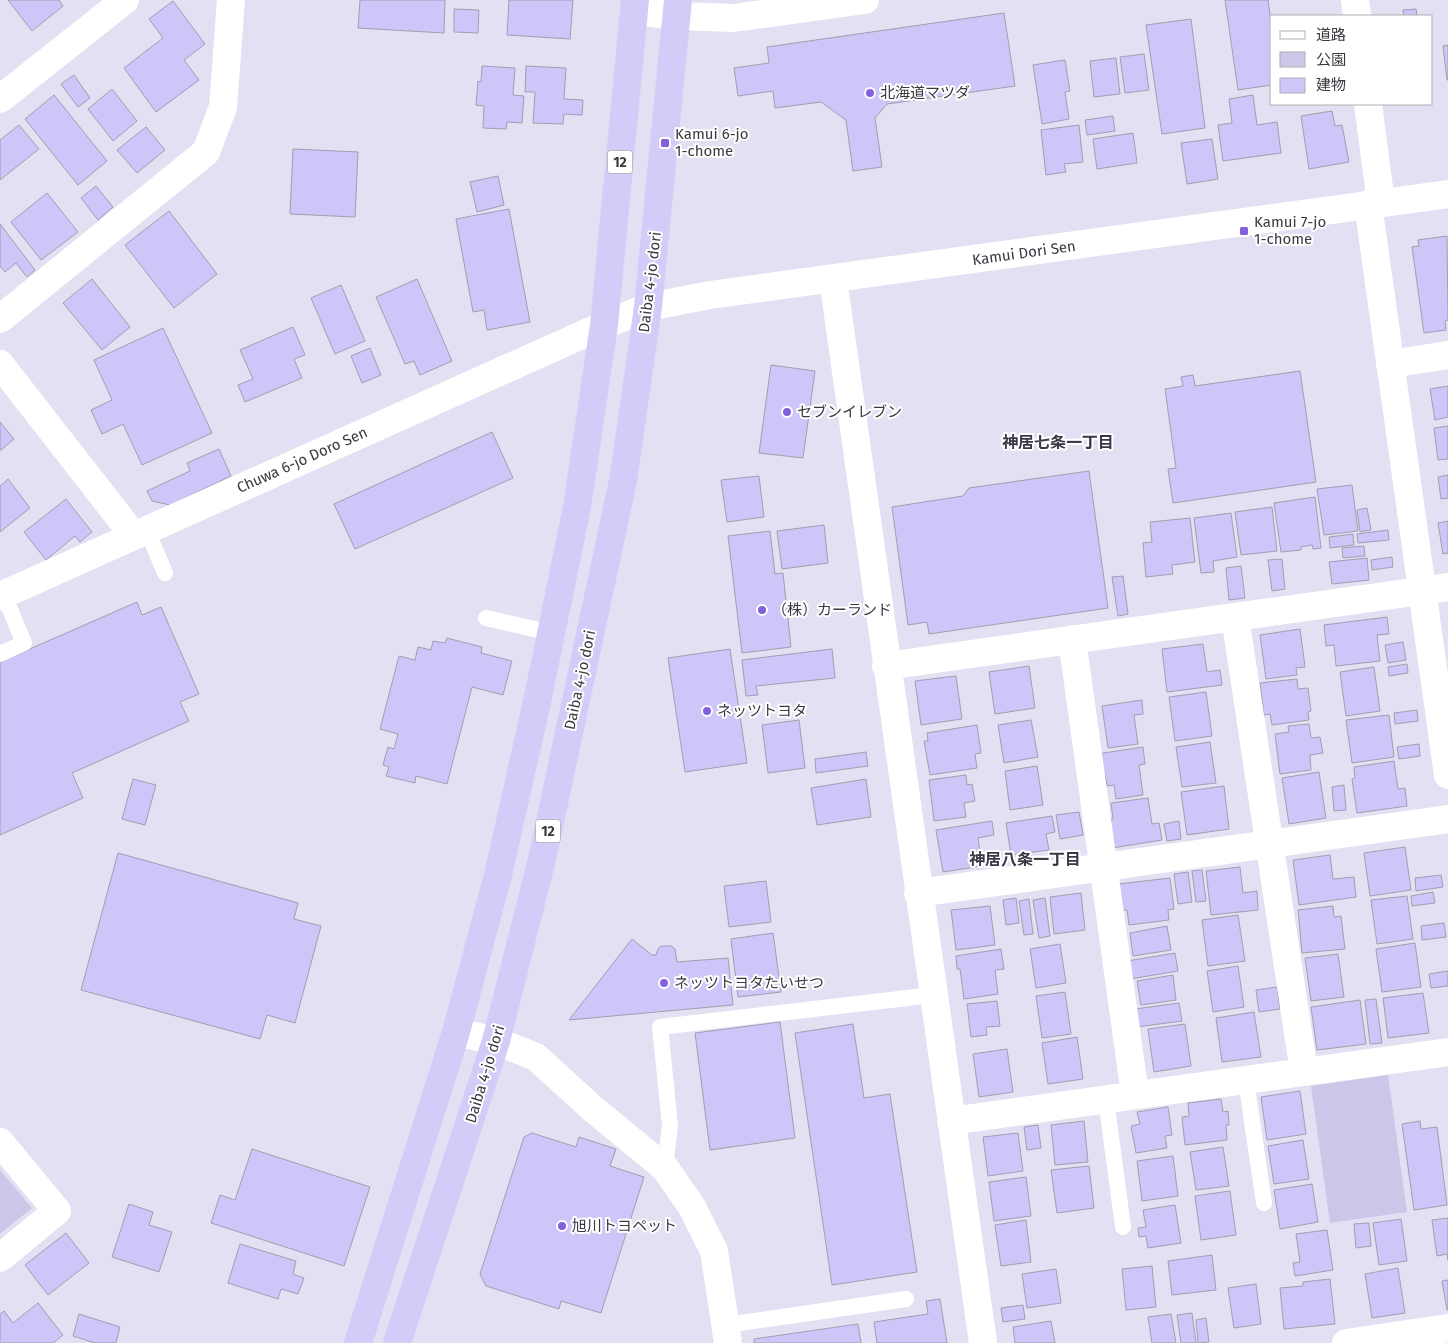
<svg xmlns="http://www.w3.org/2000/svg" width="1448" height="1343" viewBox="0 0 1448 1343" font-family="'Fira Sans','Noto Sans JP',sans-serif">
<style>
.green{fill:#ccc7e9}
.building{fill:#cec5f9;stroke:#a19eaf}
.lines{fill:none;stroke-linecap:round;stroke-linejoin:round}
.service{stroke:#fff;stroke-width:16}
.minor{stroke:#fff;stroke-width:28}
.tertiary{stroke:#fff;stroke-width:28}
.trunk{stroke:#d4ccf8;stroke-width:28}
.poi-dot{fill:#8361dc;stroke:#fff;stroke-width:2}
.labels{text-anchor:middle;stroke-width:4;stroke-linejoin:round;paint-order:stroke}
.shield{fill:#fff;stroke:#757479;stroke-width:1}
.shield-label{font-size:14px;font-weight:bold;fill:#3a3940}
.poi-label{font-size:15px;fill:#3a3940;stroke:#fff;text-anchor:start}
.street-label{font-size:15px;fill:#3a3940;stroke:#fff}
.neighbourhood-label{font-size:16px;font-weight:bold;fill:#3a3746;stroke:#fff}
</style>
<rect width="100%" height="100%" fill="#e3e0f3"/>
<path class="green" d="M1388 1075 1407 1212 1330 1223 1311 1086Z
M0 1170 32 1208 0 1234Z"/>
<path class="building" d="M8 0H59L63 6 32 31Z
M360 0H445L444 33 358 28Z
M509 0H573L570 39 507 35Z
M1225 0H1268L1272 29V85L1238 90Z
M173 1 205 44 184 60 199 80 156 112 124 68 163 38 149 19Z
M454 9 479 10 478 33 454 32Z
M1416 9 1417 16H1404L1403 10Z
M1004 13 1015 86 887 104 875 118 882 167 853 171 846 120 821 102 775 108 773 91 738 96 734 68 769 63 767 47Z
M1191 19 1205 128 1162 134 1146 25Z
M1448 45V80H1447L1443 46Z
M1144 54 1149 90 1125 93 1120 57Z
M1116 58 1120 94 1094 97 1090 61Z
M1065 60 1070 91 1065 92 1069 119 1042 124 1033 65Z
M482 66 515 68 513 95 524 96 522 123 507 122 506 129 483 128 484 106 476 105 478 81 481 82Z
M526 66 566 68 564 99 583 100 582 115 564 114 563 124 533 123 535 92H525Z
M74 75 90 98 78 107 61 84Z
M112 89 137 121 113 141 88 109Z
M54 95 107 161 78 185 25 119Z
M1253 95 1257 125 1277 122 1281 153 1223 161 1218 125 1232 123 1229 99Z
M1332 111 1335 126 1342 125 1349 162 1309 169 1301 116Z
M1113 116 1115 131 1087 135 1085 120Z
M19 125 39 149 0 180V140Z
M1079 125 1083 162 1064 164 1066 172 1046 175 1041 130Z
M146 127 165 150 137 173 117 150Z
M1133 133 1137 163 1097 169 1093 139Z
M1212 139 1218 179 1187 184 1181 143Z
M293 149 358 152 355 217 290 214Z
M498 176 504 205 477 212 470 182Z
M96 186 113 207 98 220 81 198Z
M47 193 78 232 41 260 11 222Z
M509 209 530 322 487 330 484 310 473 312 456 219Z
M169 211 217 274 174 308 125 245Z
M0 224 35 270 27 277 16 263 5 272 0 266Z
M1447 236 1448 320 1445 321 1446 330 1424 333 1412 247 1419 246 1418 240Z
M92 279 130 327 102 350 63 303Z
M417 279 452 361 420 375 414 361 405 364 376 297Z
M341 285 365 341 335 354 311 298Z
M293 327 305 355 294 359 302 378 245 402 238 385 253 379 240 350Z
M163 328 212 433 142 465 123 424 102 434 91 410 112 400 94 360Z
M370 348 381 375 362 383 351 356Z
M771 365 815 371 803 458 759 453Z
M1300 371 1316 482 1173 503 1168 469 1176 468 1165 389 1183 386 1181 377 1193 375 1195 386Z
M1448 386V417L1435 420 1430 389Z
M0 422 14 439 1 450H0Z
M1448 426V459L1438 460 1434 428Z
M492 432 513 478 355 549 334 504Z
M219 449 231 476 170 505 152 501 147 491 190 471 187 463Z
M1089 471 1108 608 929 634 927 622 908 625 892 507 963 496 969 488Z
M1448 475V498L1441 499 1438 477Z
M759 476 764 517 727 522 721 480Z
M8 479 30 508 0 532V486Z
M1352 485 1358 531 1324 535 1317 489Z
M1315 497 1321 548 1313 549 1312 545 1301 547V550L1281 552 1274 503Z
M66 499 92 532 80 542 75 536 46 560 24 532Z
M1272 507 1277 551 1241 555 1235 512Z
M1367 508 1371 530 1360 532 1357 510Z
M1231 513 1237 557 1213 561 1214 572 1201 573 1194 518Z
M1190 518 1195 562 1172 565 1173 574 1146 577 1143 543 1152 542 1150 522Z
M1448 521V553L1443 554 1438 523Z
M824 525 828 563 782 569 777 531Z
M1388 530 1389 540 1358 543 1357 534Z
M770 531 775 574 783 573 791 647 742 653 728 536Z
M1353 534 1354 545 1330 548 1329 537Z
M1364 546 1365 556 1343 558 1342 548Z
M1392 557 1393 567 1372 570 1371 560Z
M1367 558 1369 580 1332 584 1329 562Z
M1282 559 1285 589 1272 591 1268 560Z
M1241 566 1245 598 1229 600 1226 568Z
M1123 576 1128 614 1118 616 1112 577Z
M137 602 142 615 161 607 199 694 180 702 189 721 72 773 83 798 0 835V662Z
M1387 617 1389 634 1377 635 1380 661 1336 666 1334 645 1326 646 1324 625Z
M1300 629 1305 667 1296 668 1297 675 1266 679 1260 635Z
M447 638 482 647 481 653 512 661 503 695 472 687 447 784 416 776 415 783 386 776 389 767 383 765 388 747 394 749 398 734 380 729 399 656 415 660 418 647 431 650 433 641 445 643Z
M1403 642 1406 660 1388 663 1385 645Z
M1203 644 1207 672 1220 670 1222 685 1167 692 1162 649Z
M730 649 747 763 685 772 668 658Z
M832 649 835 678 756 686 758 695 746 696 742 660Z
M1407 664 1408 673 1389 676 1388 667Z
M1029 666 1035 708 995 714 989 672Z
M1374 667 1380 711 1346 716 1340 672Z
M956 676 962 719 921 725 915 681Z
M1297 679 1298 689 1308 688 1311 711 1308 712 1309 720 1272 725 1270 714 1264 715 1260 683Z
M1206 692 1212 736 1175 741 1169 697Z
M1142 700 1143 714 1134 715 1138 744 1108 748 1102 706Z
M1417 710 1418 721 1395 724 1394 713Z
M1389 715 1394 757 1352 763 1346 720Z
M799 720 805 768 768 773 762 725Z
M1031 720 1038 757 1004 763 998 725Z
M1309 724 1311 738 1320 737 1323 753 1310 755 1311 770 1280 774 1275 734 1289 732 1288 726Z
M977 725 981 753 975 754 977 768 930 775 924 741H928L927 733Z
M1210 742 1216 783 1182 787 1176 747Z
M1419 744 1420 756 1399 759 1397 747Z
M1143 747 1145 764 1139 765 1143 795 1116 799 1114 785 1107 786 1105 775 1100 776 1097 754Z
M866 752 868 766 816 773 815 759Z
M1394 761 1398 789 1405 788 1407 806 1357 813 1352 779 1355 778 1354 767Z
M1037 766 1043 805 1010 810 1005 771Z
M1319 772 1326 818 1289 824 1282 778Z
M966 775 967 785 972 784 975 801 964 803 966 817 934 821 929 780Z
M133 779 156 785 145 825 122 819Z
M866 779 871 817 817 825 811 788Z
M1344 785 1346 810 1334 811 1332 787Z
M1224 786 1229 829 1187 835 1181 792Z
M1148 798 1152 824 1159 823 1162 840 1112 848 1108 819H1113L1111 803Z
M1079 812 1083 835 1060 839 1056 815Z
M1052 816 1055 832 1046 834 1049 850 1011 855 1006 823Z
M992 821 994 835 978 838 982 866 943 872 936 830Z
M1179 821 1181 839 1167 841 1164 824Z
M1405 847 1411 890 1370 896 1364 853Z
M118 853 298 903 294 919 321 926 295 1023 267 1015 260 1039 81 990Z
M1330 855 1333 879 1354 877 1356 897 1299 905 1293 860Z
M1240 867 1243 893 1257 891 1258 910 1211 915 1206 871Z
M1202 870 1206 901 1196 902 1192 871Z
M1188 872 1192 902 1178 904 1174 874Z
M1441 875 1443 887 1416 891 1415 878Z
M1170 878 1174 909 1168 910 1169 920 1129 925 1127 910H1121L1118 884Z
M766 881 771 922 729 927 724 886Z
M1433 892 1435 903 1412 906 1411 896Z
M1081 893 1085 930 1054 934 1050 897Z
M1407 896 1413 939 1377 944 1371 900Z
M1016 898 1019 923 1006 925 1003 900Z
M1045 898 1050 936 1039 938 1033 900Z
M1029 899 1033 934 1024 935 1019 901Z
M990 906 995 945 956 950 951 910Z
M1333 906 1334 917 1341 916 1345 949 1302 953 1298 910Z
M1238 915 1245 961 1208 966 1202 920Z
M1444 923 1446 937 1422 940 1421 926Z
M1167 926 1171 950 1133 956 1130 933Z
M773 933 781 992 738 997 731 939Z
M632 939 652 955H656L658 949 661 946H671L675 949 677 962 728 958 733 1005 569 1020Z
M1415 943 1421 987 1382 992 1376 949Z
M1060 944 1066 983 1036 988 1030 949Z
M1001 949 1004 969 995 970 998 994 964 999 960 969H957L956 956Z
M1175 953 1178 971 1130 979 1127 961Z
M1338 954 1344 997 1311 1001 1305 958Z
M1238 966 1244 1007 1213 1012 1207 971Z
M1448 971V986L1431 988 1429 974Z
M1173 975 1176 1000 1141 1005 1137 981Z
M1277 987 1280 1009 1259 1012 1256 990Z
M1065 992 1071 1034 1042 1038 1036 996Z
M1423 993 1429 1033 1388 1038 1383 998Z
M1376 999 1382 1043 1370 1044 1365 1000Z
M1360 1000 1366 1044 1317 1050 1311 1007Z
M997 1001 1000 1026 986 1027 987 1035 971 1037 967 1004Z
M1179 1003 1182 1021 1137 1027 1135 1009Z
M1254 1012 1261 1057 1222 1062 1216 1018Z
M780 1022 795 1138 710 1150 695 1033Z
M853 1024 864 1098 890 1094 917 1272 832 1285 795 1033Z
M1185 1024 1191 1066 1154 1072 1148 1029Z
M1077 1037 1083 1079 1048 1084 1042 1043Z
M1007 1049 1013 1092 979 1097 973 1054Z
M1300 1091 1306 1134 1267 1140 1261 1097Z
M1221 1099 1223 1112 1228 1111 1229 1125H1226L1227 1140 1185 1145 1182 1117 1189 1116 1188 1103Z
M1168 1107 1172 1135 1165 1136 1167 1148 1136 1153 1131 1126 1140 1124 1137 1112Z
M1084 1121 1088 1162 1055 1165 1051 1125Z
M1420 1121 1421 1129 1437 1127 1447 1205 1414 1210 1402 1124Z
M1038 1125 1041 1148 1027 1150 1024 1127Z
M532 1133 576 1147 579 1137 616 1149 610 1166 644 1177 601 1313 561 1301 559 1309 486 1286 480 1274 524 1137Z
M1018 1133 1023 1171 988 1176 983 1137Z
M1303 1140 1309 1179 1274 1184 1268 1146Z
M1223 1147 1229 1186 1196 1190 1190 1152Z
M252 1149 370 1187 344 1266 211 1223 220 1195 235 1200Z
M1173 1156 1178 1196 1142 1201 1137 1161Z
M1089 1166 1094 1208 1057 1213 1051 1170Z
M1026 1177 1031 1216 994 1221 989 1182Z
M1312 1184 1318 1222 1280 1229 1274 1190Z
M1230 1191 1236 1235 1201 1240 1195 1196Z
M129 1204 153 1212 149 1225 172 1232 159 1272 112 1257Z
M1175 1205 1181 1243 1148 1248 1146 1236 1139 1237 1138 1228 1146 1227 1143 1210Z
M1448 1218V1260L1447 1254 1437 1256 1432 1220Z
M1401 1219 1407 1261 1379 1265 1373 1223Z
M1026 1220 1031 1262 1001 1266 995 1225Z
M1369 1223 1371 1246 1356 1248 1354 1224Z
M1327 1230 1333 1270 1295 1276 1293 1263 1300 1262 1296 1234Z
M66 1233 89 1263 48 1295 25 1265Z
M240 1244 296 1261 293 1274 304 1278 298 1294 281 1289 278 1299 228 1283Z
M1212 1255 1216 1290 1172 1295 1168 1261Z
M1152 1266 1156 1307 1126 1310 1122 1269Z
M1398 1268 1405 1313 1372 1318 1365 1274Z
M1056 1269 1061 1303 1027 1308 1022 1274Z
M1330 1279 1335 1324 1284 1329 1280 1288 1303 1286V1282Z
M1448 1280V1310H1447L1442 1281Z
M1256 1284 1261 1324 1234 1328 1228 1288Z
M940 1299 947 1343H877L874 1322 928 1314 926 1301Z
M38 1303 63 1335 53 1343H0V1314L4 1311 13 1323Z
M1023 1305 1025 1319 1003 1322 1001 1308Z
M1192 1313 1196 1343H1181L1177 1315Z
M79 1314 120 1327 116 1343H95L73 1336Z
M1171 1314 1176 1343H1152L1148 1317Z
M1206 1318 1209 1342 1198 1343 1196 1320Z
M1051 1321 1055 1343H1015L1013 1327Z
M858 1324 861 1343H754V1339Z"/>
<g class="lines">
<path class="service" d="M147 530 165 573
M486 618 551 633
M0 654 24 643 4 595
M1246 1080 1264 1203
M1106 1099 1123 1227
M665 1168 670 1125 660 1027 933 995
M726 1325 906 1299"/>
<path class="minor" d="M1355 0 1357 16
M634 11 678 16 733 18 865 0
M0 99 125 0
M1368 104 1381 203
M1368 204 1448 775
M833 279 983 1343
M0 319 206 152 223 107 231 0
M0 364 134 536
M1390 364 1448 355
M0 596 604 325
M1235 617 1304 1072
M1072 639 1135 1095
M886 666 1448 587
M918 893 1448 819
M456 1032 496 1041 536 1057 593 1109 665 1168 692 1207 714 1251 728 1343
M951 1121 1448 1052
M0 1142 57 1211 0 1258
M1346 1343 1448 1328"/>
<path class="tertiary" d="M604 325 648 307 710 295 1448 194"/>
<path class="trunk" d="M358 1343 456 1032 498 875 537 702 577 507 604 325 635 0
M397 1343 496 1041 542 859 623 481 648 307 678 0"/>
</g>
<g class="poi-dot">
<circle cx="870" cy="93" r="5"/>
<rect x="660" y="138" width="10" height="10" rx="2.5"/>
<rect x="1239" y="226" width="10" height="10" rx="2.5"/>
<circle cx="787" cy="412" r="5"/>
<circle cx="762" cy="610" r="5"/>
<circle cx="707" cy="711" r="5"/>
<circle cx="664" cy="983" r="5"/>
<circle cx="562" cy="1226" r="5"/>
</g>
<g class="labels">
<g class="shield">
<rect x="607.5" y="150.5" width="25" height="23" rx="4"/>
<rect x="535.5" y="819.5" width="25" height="23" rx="4"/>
</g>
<g class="shield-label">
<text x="620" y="167">12</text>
<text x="548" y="836">12</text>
</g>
<g class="poi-label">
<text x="880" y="98">北海道マツダ</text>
<text x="675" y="139">Kamui 6-jo<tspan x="675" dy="17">1-chome</tspan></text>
<text x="1254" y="227">Kamui 7-jo<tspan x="1254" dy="17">1-chome</tspan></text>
<text x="797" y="417">セブンイレブン</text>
<text x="772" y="615">（株）カーランド</text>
<text x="717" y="716">ネッツトヨタ</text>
<text x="674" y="988">ネッツトヨタたいせつ</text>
<text x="572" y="1231">旭川トヨペット</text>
</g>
<g class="street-label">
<text transform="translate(1024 253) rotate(-8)" y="5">Kamui Dori Sen</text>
<text transform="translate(650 282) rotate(-83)" y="5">Daiba 4-jo dori</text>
<text transform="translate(302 460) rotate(-24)" y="5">Chuwa 6-jo Doro Sen</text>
<text transform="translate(580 680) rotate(-78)" y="5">Daiba 4-jo dori</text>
<text transform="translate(485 1074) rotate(-73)" y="5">Daiba 4-jo dori</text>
</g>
<g class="neighbourhood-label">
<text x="1058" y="448">神居七条一丁目</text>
<text x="1025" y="865">神居八条一丁目</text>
</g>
</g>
<rect x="1270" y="15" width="162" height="90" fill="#ffffff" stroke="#b0b0b3"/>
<rect x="1280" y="31" width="25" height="8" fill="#ffffff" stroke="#b0b0b3"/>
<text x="1316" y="40" font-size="15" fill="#3a3940">道路</text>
<rect x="1280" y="52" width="25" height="15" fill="#ccc7e9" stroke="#b0b0b3"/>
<text x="1316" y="65" font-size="15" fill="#3a3940">公園</text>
<rect x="1280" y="78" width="25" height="15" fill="#cec5f9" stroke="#b0b0b3"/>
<text x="1316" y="90" font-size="15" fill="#3a3940">建物</text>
</svg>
